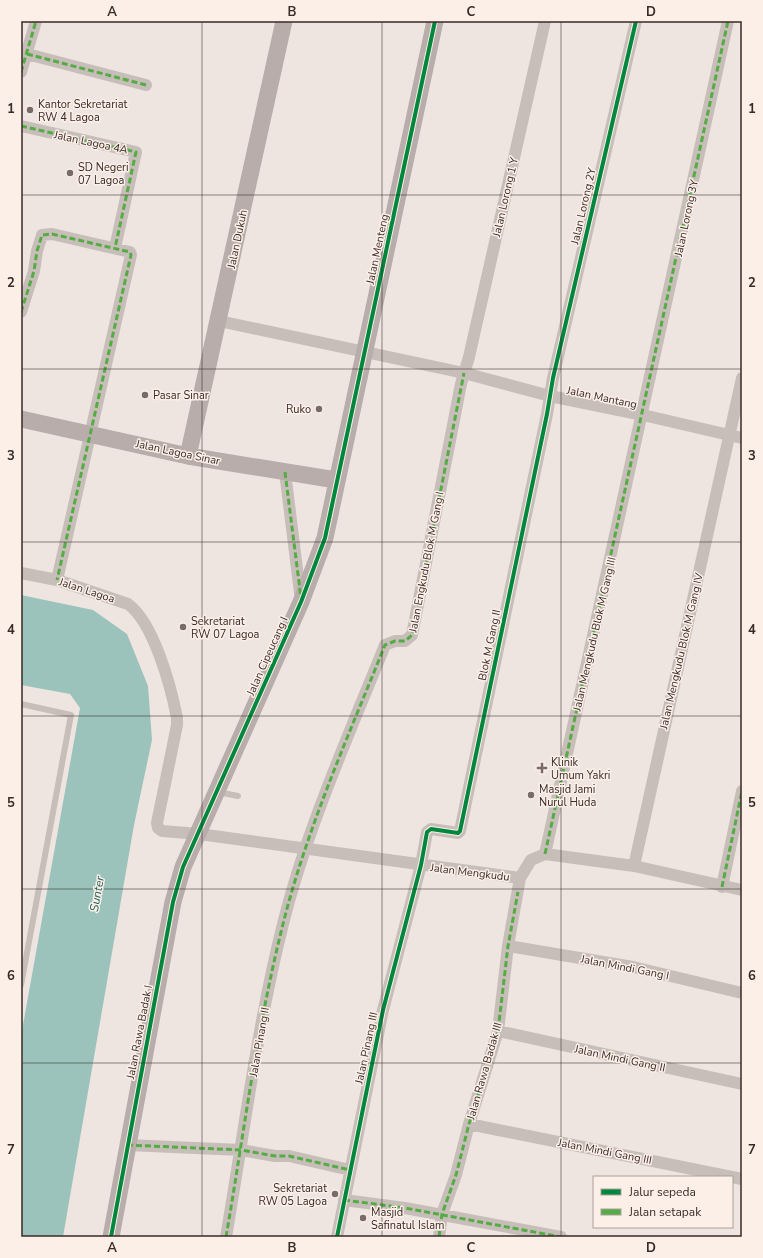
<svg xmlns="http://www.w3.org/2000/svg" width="763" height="1258" viewBox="0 0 763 1258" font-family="'Nunito Sans',sans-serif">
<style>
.water{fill:#9bc3bc}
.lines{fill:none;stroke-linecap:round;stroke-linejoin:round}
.lane{stroke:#c8beb9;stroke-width:6}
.street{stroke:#c8beb9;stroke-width:12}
.secondary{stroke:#b8adaa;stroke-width:17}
.quiet{stroke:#55ab44;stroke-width:3;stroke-dasharray:6 3;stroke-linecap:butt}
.cycleway-casing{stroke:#fbefe8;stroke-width:6}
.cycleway{stroke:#00873e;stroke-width:4}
.grid{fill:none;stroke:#392a27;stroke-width:1;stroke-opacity:0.55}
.poi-dot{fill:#786b68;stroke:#fbefe8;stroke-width:1.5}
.labels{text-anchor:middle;stroke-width:3;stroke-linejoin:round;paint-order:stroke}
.poi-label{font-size:11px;fill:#392a27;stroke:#fbefe8;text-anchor:start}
.street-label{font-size:11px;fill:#392a27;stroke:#fbefe8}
.water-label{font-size:12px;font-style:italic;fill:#185f57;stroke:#fbefe8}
.neatline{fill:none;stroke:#392a27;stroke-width:1.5}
.grid-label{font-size:13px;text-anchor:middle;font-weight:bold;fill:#392a27}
</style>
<rect width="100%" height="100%" fill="#eee5e1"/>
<path class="water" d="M21 595 93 610 127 634 148 686 152 740 134 825 63 1237H21V1036L80 708 70 694 21 685Z"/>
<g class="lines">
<path class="lane" d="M21 704 71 715 21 985
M218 792 238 796"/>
<path class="street" d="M27 54 146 85
M21 72 36 21
M21 126 136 152 115 248
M21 312 34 271 37 251 42 235 52 234 130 252 131 255 57 580
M219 321 464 373 550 396 643 415 742 438
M285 472 301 601
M21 573 57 580 128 604C154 623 171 687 177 718V725L157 823 158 828 162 831 199 834 520 878 531 860 545 854 634 866 742 890
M545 854 728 21
M634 866 742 378
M722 887 742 791
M508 946 633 967 742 993
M498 1031 742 1084
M469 1124 742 1179
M127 1145 241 1150 275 1156H289L350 1170
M344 1200 405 1208 561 1237
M226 1237C244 1133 257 1027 283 924 307 828 348 737 385 645L395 641H405L412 635 461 384 469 357 545 21
M337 1237 383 1010 421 865 427 832 431 829 458 833 460 831 547 414 553 378 636 21
M439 1237 442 1214 456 1175 469 1124 498 1031 508 946 520 878"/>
<path class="secondary" d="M21 419 188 456 336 480
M188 456 284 21
M111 1237 173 902 183 867 301 602 325 538 435 21"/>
<path class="quiet" d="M27 54 146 85
M21 72 36 21
M21 126 136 152 115 248
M21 312 34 271 37 251 42 235 52 234 130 252 131 255 57 580
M285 472 301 598
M545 854 728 21
M722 887 742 791
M127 1145 241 1150 275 1156H289L350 1170
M344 1200 405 1208 561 1237
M226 1237C244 1133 257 1027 283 924 307 828 348 737 385 645L395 641H405L412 635 464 373
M439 1237 442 1214 456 1175 469 1124 498 1031 508 946 518 892"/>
<defs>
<path id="cycleway" d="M111 1237 173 902 183 867 301 602 325 538 435 21
M337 1237 383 1010 421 865 427 832 431 829 458 833 460 831 547 414 553 378 636 21"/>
</defs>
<use href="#cycleway" class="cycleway-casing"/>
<use href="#cycleway" class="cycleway"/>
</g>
<path class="grid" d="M202 21V1237M382 21V1237M561 21V1237M21 195H742M21 369H742M21 542H742M21 716H742M21 889H742M21 1063H742"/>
<g class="poi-dot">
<circle cx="30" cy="110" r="4"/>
<circle cx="70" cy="173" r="4"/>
<circle cx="145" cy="395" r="4"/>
<circle cx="319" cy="409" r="4"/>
<circle cx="183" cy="627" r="4"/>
<path d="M540 762h4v4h4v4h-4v4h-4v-4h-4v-4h4z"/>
<circle cx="531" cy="795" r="4"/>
<circle cx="335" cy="1194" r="4"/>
<circle cx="363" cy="1218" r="4"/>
</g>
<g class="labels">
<g class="poi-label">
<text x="38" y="108">Kantor Sekretariat<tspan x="38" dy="13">RW 4 Lagoa</tspan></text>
<text x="78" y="171">SD Negeri<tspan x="78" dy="13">07 Lagoa</tspan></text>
<text x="153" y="399">Pasar Sinar</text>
<text x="311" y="413" text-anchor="end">Ruko</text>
<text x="191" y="625">Sekretariat<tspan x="191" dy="13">RW 07 Lagoa</tspan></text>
<text x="551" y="766">Klinik<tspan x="551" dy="13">Umum Yakri</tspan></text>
<text x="539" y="793">Masjid Jami<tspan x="539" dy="13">Nurul Huda</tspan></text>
<text x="327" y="1192" text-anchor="end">Sekretariat<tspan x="327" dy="13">RW 05 Lagoa</tspan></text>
<text x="371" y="1216">Masjid<tspan x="371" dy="13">Safinatul Islam</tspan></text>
</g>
<g class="street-label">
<text transform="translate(91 142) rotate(12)" y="4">Jalan Lagoa 4A</text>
<text transform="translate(505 197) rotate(-77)" y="4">Jalan Lorong 1 Y</text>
<text transform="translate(583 206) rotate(-77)" y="4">Jalan Lorong 2Y</text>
<text transform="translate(686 218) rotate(-78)" y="4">Jalan Lorong 3Y</text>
<text transform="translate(237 239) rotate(-78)" y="4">Jalan Dukuh</text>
<text transform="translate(377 249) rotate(-78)" y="4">Jalan Menteng</text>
<text transform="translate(602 397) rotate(12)" y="4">Jalan Mantang</text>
<text transform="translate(178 452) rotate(12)" y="4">Jalan Lagoa Sinar</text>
<text transform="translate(426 562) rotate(-79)" y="4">Jalan Engkudu Blok M Gang I</text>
<text transform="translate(87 590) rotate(18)" y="4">Jalan Lagoa</text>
<text transform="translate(594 634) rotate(-77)" y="4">Jalan Mengkudu Blok M Gang III</text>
<text transform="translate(489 645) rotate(-78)" y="4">Blok M Gang II</text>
<text transform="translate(681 651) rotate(-77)" y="4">Jalan Mengkudu Blok M Gang IV</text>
<text transform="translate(267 656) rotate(-66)" y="4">Jalan Cipeucang I</text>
<text transform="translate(470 872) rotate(7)" y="4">Jalan Mengkudu</text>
<text transform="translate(625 967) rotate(11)" y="4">Jalan Mindi Gang I</text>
<text transform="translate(139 1032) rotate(-79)" y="4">Jalan Rawa Badak I</text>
<text transform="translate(259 1042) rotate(-80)" y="4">Jalan Pinang II</text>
<text transform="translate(366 1048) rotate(-78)" y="4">Jalan Pinang III</text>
<text transform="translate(620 1058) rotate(12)" y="4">Jalan Mindi Gang II</text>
<text transform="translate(484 1071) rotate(-74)" y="4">Jalan Rawa Badak III</text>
<text transform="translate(605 1151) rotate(11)" y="4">Jalan Mindi Gang III</text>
</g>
<g class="water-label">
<text transform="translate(97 894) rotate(-80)" y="4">Sunter</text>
</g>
</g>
<rect width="763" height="1258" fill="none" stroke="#fbefe8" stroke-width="44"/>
<rect x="593" y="1176" width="140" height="52" fill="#fbefe8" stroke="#ada09b"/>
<rect x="601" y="1189" width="20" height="6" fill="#00873e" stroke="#ada09b"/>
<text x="629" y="1196" font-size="12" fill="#392a27">Jalur sepeda</text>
<rect x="601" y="1209" width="20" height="6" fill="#55ab44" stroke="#ada09b"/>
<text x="629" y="1216" font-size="12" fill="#392a27">Jalan setapak</text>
<rect x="22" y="22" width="719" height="1214" class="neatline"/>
<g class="grid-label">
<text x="112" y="16">A</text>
<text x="292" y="16">B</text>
<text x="471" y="16">C</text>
<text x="651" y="16">D</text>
<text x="11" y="113">1</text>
<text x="752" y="113">1</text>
<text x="11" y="287">2</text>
<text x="752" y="287">2</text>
<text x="11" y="460">3</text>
<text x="752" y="460">3</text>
<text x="11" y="634">4</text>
<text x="752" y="634">4</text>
<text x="11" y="807">5</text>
<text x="752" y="807">5</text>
<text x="11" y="980">6</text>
<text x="752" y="980">6</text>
<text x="11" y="1154">7</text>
<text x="752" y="1154">7</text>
<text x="112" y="1252">A</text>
<text x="292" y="1252">B</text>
<text x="471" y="1252">C</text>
<text x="651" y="1252">D</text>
</g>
</svg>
